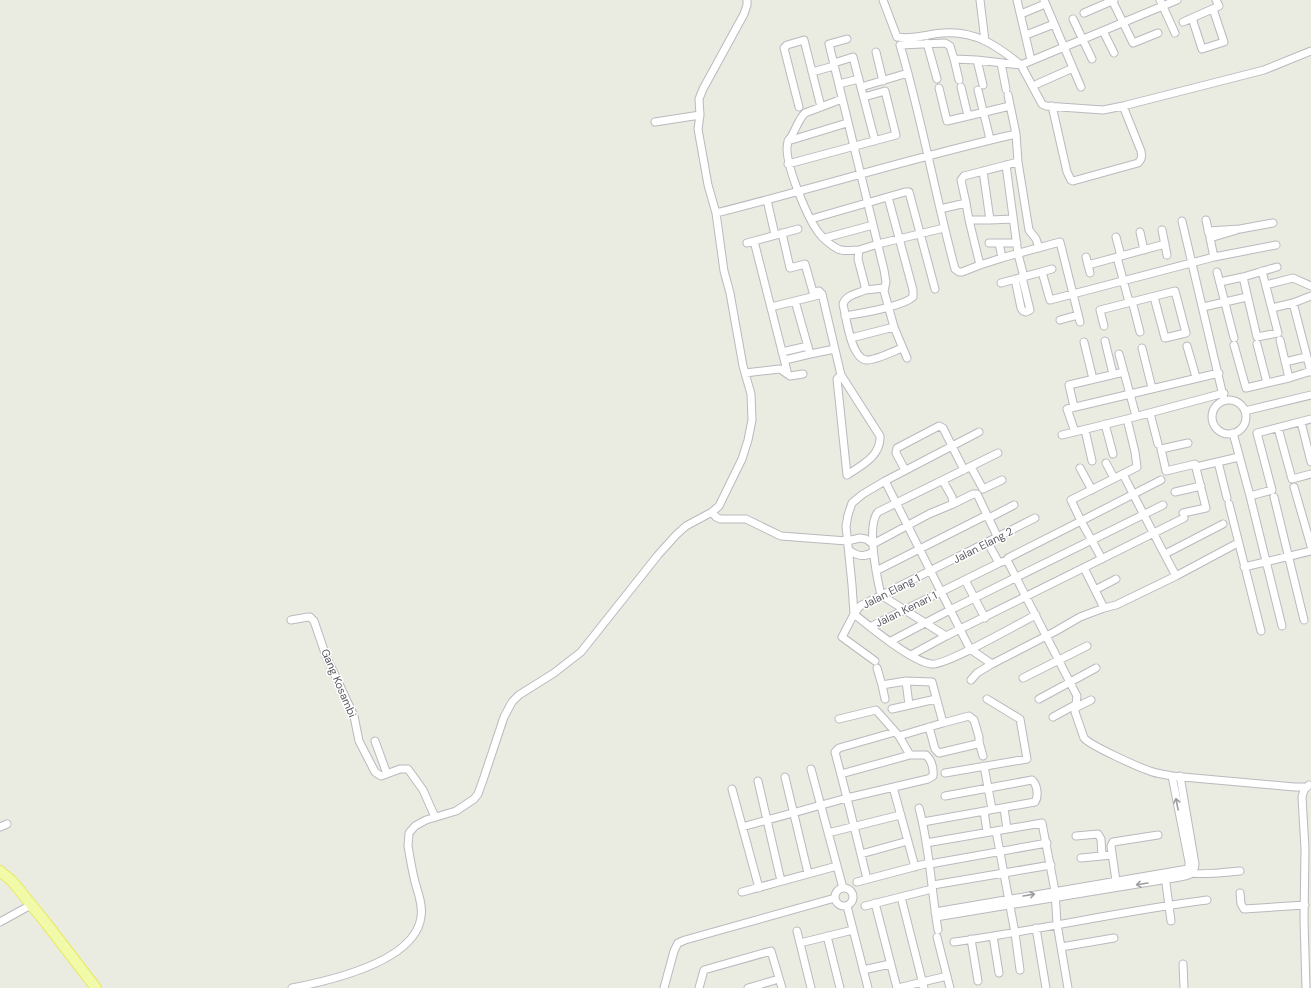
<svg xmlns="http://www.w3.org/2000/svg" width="1311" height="988" viewBox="0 0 1311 988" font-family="'DM Sans',sans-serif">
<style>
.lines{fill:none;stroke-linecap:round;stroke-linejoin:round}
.street-casing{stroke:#b9b9bf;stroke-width:9}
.primary-casing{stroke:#e9e85d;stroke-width:12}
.street{stroke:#fff;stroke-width:7}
.primary{stroke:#f1faa8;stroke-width:10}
.oneway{stroke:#9c9da0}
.labels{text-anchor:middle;stroke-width:3;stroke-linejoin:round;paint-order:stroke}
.street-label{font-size:11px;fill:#5a5b61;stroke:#fff}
</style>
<rect width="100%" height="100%" fill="#ebece1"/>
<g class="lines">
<defs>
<path id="street" d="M883 0 897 37C916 40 926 34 943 33 975 30 997 46 1021 65L1177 0
M980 0 985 41
M1017 0 1031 60
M1044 0 1081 87
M1112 0 1133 43 1158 33
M1160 0 1175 33
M1084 13 1114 0
M1021 14 1045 4
M1192 18 1202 49 1224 42 1213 9
M1073 19 1092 59
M1183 22 1219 6 1216 0
M1103 31 1114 53
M1026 35 1054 24
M847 39 829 44 884 270 886 282 884 291 894 327 907 358
M927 43 937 79
M876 52 883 81
M954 59 959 80
M977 60 983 85
M834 63 853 57 875 141
M1001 63 1006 89
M812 72 834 66
M839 84 859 79
M1037 84 1073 68
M861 87 908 73
M961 87 968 116
M939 88 947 121 1010 106
M978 90 990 139
M842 99 805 113C798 120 796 129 791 137 790 139 788 139 788 142 782 159 808 219 819 233 823 239 832 246 838 249 844 252 853 250 859 250L858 259 865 286V290C857 294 846 295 843 304 846 317 851 358 866 360 875 361 894 351 902 348
M1052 106 1067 172 1071 180 1073 181 1138 163C1142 159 1142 157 1141 151L1123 106
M799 107 784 48 787 45 804 40 821 107
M655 122 700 115
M788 141 847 123
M1018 162 1029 230 1036 239 1039 248
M788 164 896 135 885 91 864 97
M1006 165 1018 254 1024 277
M983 171 990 220 1013 219
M767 200 775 235
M966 203 969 220 980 265
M940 209 966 203 961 180 964 176 1018 162 1016 134 1008 95
M716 213C816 188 915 157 1016 134
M811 219 905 192H909L935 289
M969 220H990
M1206 220 1209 234
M1182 221 1224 400
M1240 229 1273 223
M1162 230 1167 255
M1208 231 1240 229 1210 238 1214 257
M1140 232 1144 250
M782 233 790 268 805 264 813 292 819 291 822 294 841 375 880 436C881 456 862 465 847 475L837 379 841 375
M1116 237 1121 256
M825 238 873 225
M754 241 787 371
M747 243 798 229
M989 243H999
M859 250 878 244 944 228
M1086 257 1090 273
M1117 257 1129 302
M1002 258 999 243H1017
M1088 265 1165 244
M1042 272 1050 300 1214 257 1276 245
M1217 272 1234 338
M1243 277 1257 337 1278 333 1262 271
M1015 279 1021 308 1023 311 1026 312 1030 310 1022 277
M1220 282 1243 277 1277 267
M1001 283 1052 269
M1266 285 1293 278 1311 286
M865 290 884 288
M795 301 810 354 835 349
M1132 301 1140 332
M1293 303 1311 372
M771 307 819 295
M1203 307 1247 297
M1272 308 1293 303 1311 296
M845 316C861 313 902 307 913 297V290L888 197
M1060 320 1078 315
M1080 322 1060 242 1005 257 980 265 962 272H959L955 269C935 195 922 119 900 45L945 43 950 46 954 59 977 60 1021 65 1042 104 1046 106 1103 110 1123 106 1264 70 1311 51
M1104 326 1100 310 1175 291 1186 333 1165 338 1154 297
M851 338 894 327
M1280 340 1289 378
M1105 341 1113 374
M1084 342 1093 379
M1257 344 1267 383
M1234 345 1246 388 1289 378 1311 371
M1187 346 1196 377
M1142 348 1152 388
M782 352 808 346
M1119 354 1136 416
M785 360 810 354
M1285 362 1306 357
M745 373 780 369 790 376 803 374
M1212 417a17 17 0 1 1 34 0a17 17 0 1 1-34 0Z
M1074 407 1069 385 1124 372
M1245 411 1311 395
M1150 413 1158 444
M1301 422 1311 462
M1105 424 1113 454
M1278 428 1292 479 1311 474
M1085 430 1092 461
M1075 432 1067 409 1219 373
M1233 433 1250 496 1272 490 1257 433 1311 419
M1062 435 1127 419 1224 393
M1218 462 1227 498
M1106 463 1114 478
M971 467 983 489 1002 480
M1196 467 1239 457
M1080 468 1092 490
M905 470 896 453 897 448 939 426 943 428 964 470
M1123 474 1137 467 1135 452 1127 419
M1161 480 1081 521 1071 500 1123 474C1140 508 1158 542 1176 576L1234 545
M885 481 970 649 992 664 1056 631 1080 617 1104 608 1116 605 1176 576
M1294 487 1311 546
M1175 492 1201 486
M1250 496 1282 626
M1274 497 1304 620
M953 504 973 494H977L998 538
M1229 504 1261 631
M712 512 716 517 720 519H746L781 536 847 541 860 538 866 539 873 544
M1183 513 1206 508 1195 464 1166 471 1161 449 1188 443
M989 518 1014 505
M988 543 999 563
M873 544 929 514 953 504 952 497 943 481
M849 550C857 556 864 558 873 552
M1165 554 1223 524
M1102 559 1081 521 1008 558 1007 560 1077 696 1075 712 1084 738C1091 746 1138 767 1150 771 1157 774 1165 774 1172 776L1294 787H1307
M1244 567 1311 551
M1084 568 1095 590 1116 579
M876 571 983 517 987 516
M965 580 985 618
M1095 590 1104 608
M854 614 852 585 846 526 848 515 852 503 863 494 885 481 979 432
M854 614C870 627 911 661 931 664 944 667 1019 623 1036 615
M291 620 308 617H310L314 621 326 656 354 716 359 741 375 772 381 776 400 769H408L423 790 435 817
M870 627 999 563 1007 560
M946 636 881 595C877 578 866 525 878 512L998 453
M891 641 950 610 1163 505
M911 655 946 636 1184 518
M875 661 842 637 854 614 860 606 1035 518
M877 668 882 685
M1023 678 1087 646
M971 680 977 673 992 664
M906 681 909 705
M885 699 882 685 906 681 932 682 943 723 899 736
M1039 699 1096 668
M1075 708 1091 700
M892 709 936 699
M1053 717 1075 705
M839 719 876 710 899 736 910 755 841 774
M929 727 935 749 939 753 977 744 979 742V737L974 720 969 716 943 723
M375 741 387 774
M979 742 983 756
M984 766 992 809
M811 769 843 888
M945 773 1027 759 1020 719 987 699
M785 777 808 873
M758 781 781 881
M893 787 915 867
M732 789 759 888
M919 808C930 848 931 889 938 930
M1004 808 1007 829
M984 811 987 832
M923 822 1035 802C1039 796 1037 784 1032 780L945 796
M0 827 7 824
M742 827 847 798 835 752 839 748 895 732
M996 831 1015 933 1020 970
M828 833 900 815
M1076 836 1098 834 1101 839 1102 856
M926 843 1042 823 1055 891 1057 924 1068 988
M861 854 908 841
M1081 858 1112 855
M930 864 1047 843
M1189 872C1195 876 1230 872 1240 871
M1165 876 1171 921
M867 879 847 798 928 779 933 776C934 767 932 761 926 755H910
M1116 881 1111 846 1113 842 1158 835
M857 882 925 864
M933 885 1051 865
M835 897a9 9 0 1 1 18 0a9 9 0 1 1-18 0Z
M742 892 837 866
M1240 893 1241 904 1244 909 1305 905
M901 897 924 988
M875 903 897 988
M847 906 868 988
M865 906 928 890
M935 912 1188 869 1189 866V862L1172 776
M936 917 1180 877C1190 875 1194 875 1195 864L1180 776
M0 922 31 905
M1036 928 1046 988
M797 931 811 988
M827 936 840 988
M993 936 999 973
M937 937 950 988
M971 939 978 981
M954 942C1039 930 1122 911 1207 900
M800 943 853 930
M1061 947 1114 938
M1183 964 1184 988
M863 970 890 964
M292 988C328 981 415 962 421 917 423 905 418 893 415 882 412 870 410 858 408 846L409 833 415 826 426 820 456 811 474 799 478 794 483 780 504 717 512 702 519 695 554 673 581 652 658 555 676 535 686 526 712 512 719 506 742 459 748 440 752 420 751 394 743 366 730 293 724 271 716 213 708 185 698 129 700 115 699 99 703 89 744 14 747 5V0
M664 988 674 951 678 943 685 940 835 898
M699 988 704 970 771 951 782 988
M748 988 779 979
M898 988 947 976
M1306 988 1304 920 1305 849 1302 797 1304 790 1309 785"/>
<path id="primary" d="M0 871 12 881 46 923 96 988"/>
</defs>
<use href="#street" class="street-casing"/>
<use href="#primary" class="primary-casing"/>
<use href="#street" class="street"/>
<use href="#primary" class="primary"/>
</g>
<defs><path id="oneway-shaft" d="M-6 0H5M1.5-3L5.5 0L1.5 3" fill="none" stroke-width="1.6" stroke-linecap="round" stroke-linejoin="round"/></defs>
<g class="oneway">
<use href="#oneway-shaft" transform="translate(1177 804) rotate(-101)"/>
<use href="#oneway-shaft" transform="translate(1142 884) rotate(171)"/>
<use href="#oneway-shaft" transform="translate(1029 895) rotate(-10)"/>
</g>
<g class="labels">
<g class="street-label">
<text transform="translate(983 545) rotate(-27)" y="4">Jalan Elang 2</text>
<text transform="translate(891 591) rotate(-27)" y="4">Jalan Elang 1</text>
<text transform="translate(906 609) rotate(-26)" y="4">Jalan Kenari 1</text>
<text transform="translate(339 683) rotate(67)" y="4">Gang Kosambi</text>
</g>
</g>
</svg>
